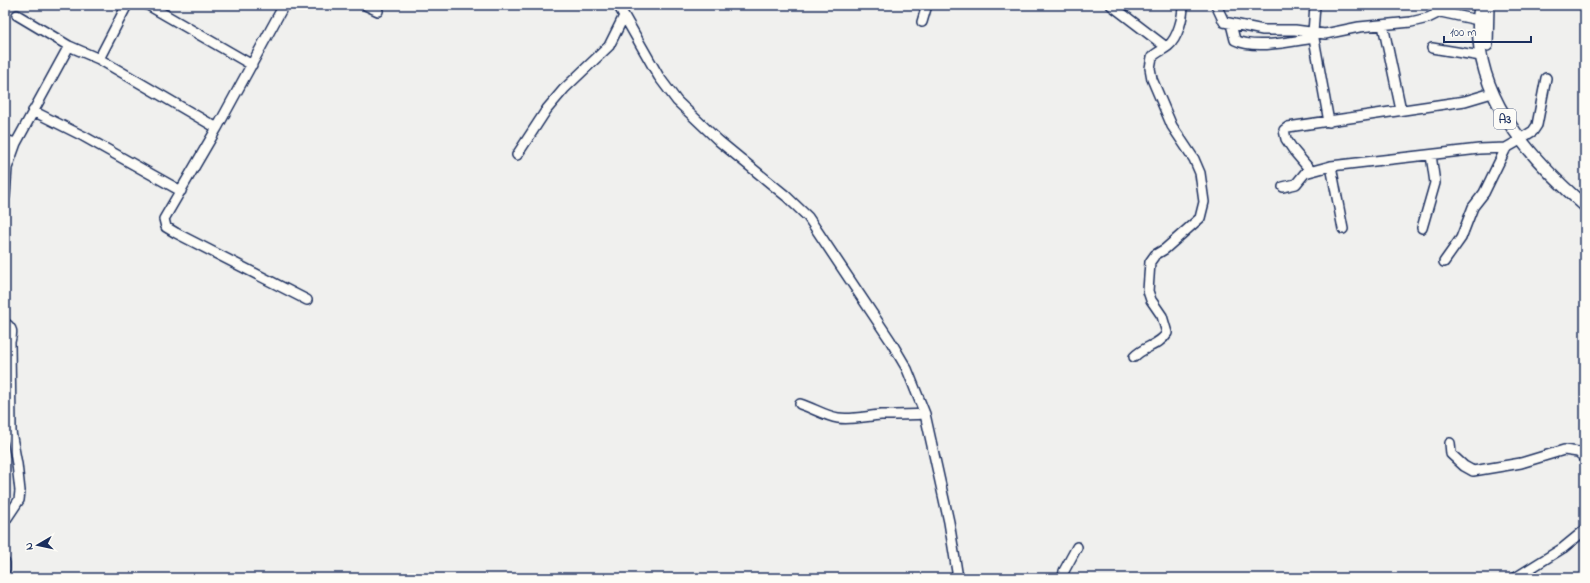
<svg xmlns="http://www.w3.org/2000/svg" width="1590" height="583" viewBox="0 0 1590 583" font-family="'Indie Flower',sans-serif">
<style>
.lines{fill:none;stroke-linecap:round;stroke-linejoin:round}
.minor-casing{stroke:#1b2f5e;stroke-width:12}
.major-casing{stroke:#1b2f5e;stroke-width:14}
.minor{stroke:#fdfcf7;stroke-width:9}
.major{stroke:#fdfcf7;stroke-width:11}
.labels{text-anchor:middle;stroke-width:3;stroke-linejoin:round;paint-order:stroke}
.shield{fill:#fdfcf7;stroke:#5f6c8c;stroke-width:1}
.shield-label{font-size:12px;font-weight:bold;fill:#1b2f5e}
</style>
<rect width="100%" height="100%" fill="#f0f0ee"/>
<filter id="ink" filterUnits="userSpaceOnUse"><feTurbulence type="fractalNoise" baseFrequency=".025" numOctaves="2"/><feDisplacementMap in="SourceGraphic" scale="8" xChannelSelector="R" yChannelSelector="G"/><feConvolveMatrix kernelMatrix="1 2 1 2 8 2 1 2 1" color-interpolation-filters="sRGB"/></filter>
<g filter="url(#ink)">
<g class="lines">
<defs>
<path id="minor" d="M148 5 252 65
M284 5 217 128 164 219 166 227 176 233 307 300
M365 5 378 11
M618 5 659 77 677 101 719 141 786 196 808 217 890 340 907 369 925 414 949 522 958 578
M1111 5 1166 47
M1216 5 1224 22 1263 30H1295L1325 34 1359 27 1411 22 1428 18 1436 14 1437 5
M1315 5 1313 33 1329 122
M1436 11 1478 20
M17 15 69 46 99 59 127 5
M922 22 927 5
M1231 24 1235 40C1255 50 1293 41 1314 38
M1383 25 1401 110
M1432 48 1481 56
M99 59 217 128
M33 111 83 136 181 191
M1525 136 1533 131 1537 125 1546 78
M5 140 16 143
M517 155 547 109 564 89 609 46 624 16
M1331 166 1343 229
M1311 171 1294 151 1286 139 1284 130 1288 127 1465 101 1492 93
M1283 187 1296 184 1305 173 1331 166 1479 149 1506 148 1520 140
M5 196 7 168 16 143 69 46
M1422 228 1435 183 1431 155
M1444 262 1461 238 1473 207 1484 193 1506 148
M5 323C14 329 12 333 10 342L11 432 17 464 20 491 19 500 5 521
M1134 357C1144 346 1159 346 1167 333L1162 316 1151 300 1148 291 1150 262 1155 255 1165 249 1200 218 1204 202 1200 173 1194 159 1172 126 1152 79 1150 68 1152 57C1157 52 1163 50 1168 46 1178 38 1183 17 1183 5
M800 404C813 408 825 416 838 418 853 420 867 416 881 415 896 415 910 415 925 414
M1450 443 1451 454 1464 466 1473 471 1521 463 1564 450 1578 452 1585 458
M5 563V569
M1063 578 1064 571 1077 547
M1515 578 1563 548 1585 530"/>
<path id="major" d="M1480 5C1468 89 1526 155 1585 206
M1487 45 1488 5"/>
</defs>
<use href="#minor" class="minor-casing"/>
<use href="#major" class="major-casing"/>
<use href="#minor" class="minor"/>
<use href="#major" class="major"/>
</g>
</g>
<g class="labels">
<rect class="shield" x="1494" y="109" width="22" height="20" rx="3"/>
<g class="shield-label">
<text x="1505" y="123">A3</text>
</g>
</g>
<rect width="1590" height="583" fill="none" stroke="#fdfcf7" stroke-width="20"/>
<rect x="10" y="10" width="1570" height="563" fill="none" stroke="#1b2f5e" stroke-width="1.5" filter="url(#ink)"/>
<g transform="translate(38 545) rotate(261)" stroke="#fdfcf7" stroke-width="3" paint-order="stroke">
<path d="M0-3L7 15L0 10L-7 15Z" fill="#1b2f5e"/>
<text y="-6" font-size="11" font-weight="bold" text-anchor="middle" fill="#1b2f5e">N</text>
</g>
<path d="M1444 36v6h87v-6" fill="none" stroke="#1b2f5e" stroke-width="2"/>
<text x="1450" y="36" font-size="12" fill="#1b2f5e" stroke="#fdfcf7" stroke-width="3" paint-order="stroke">100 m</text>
</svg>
